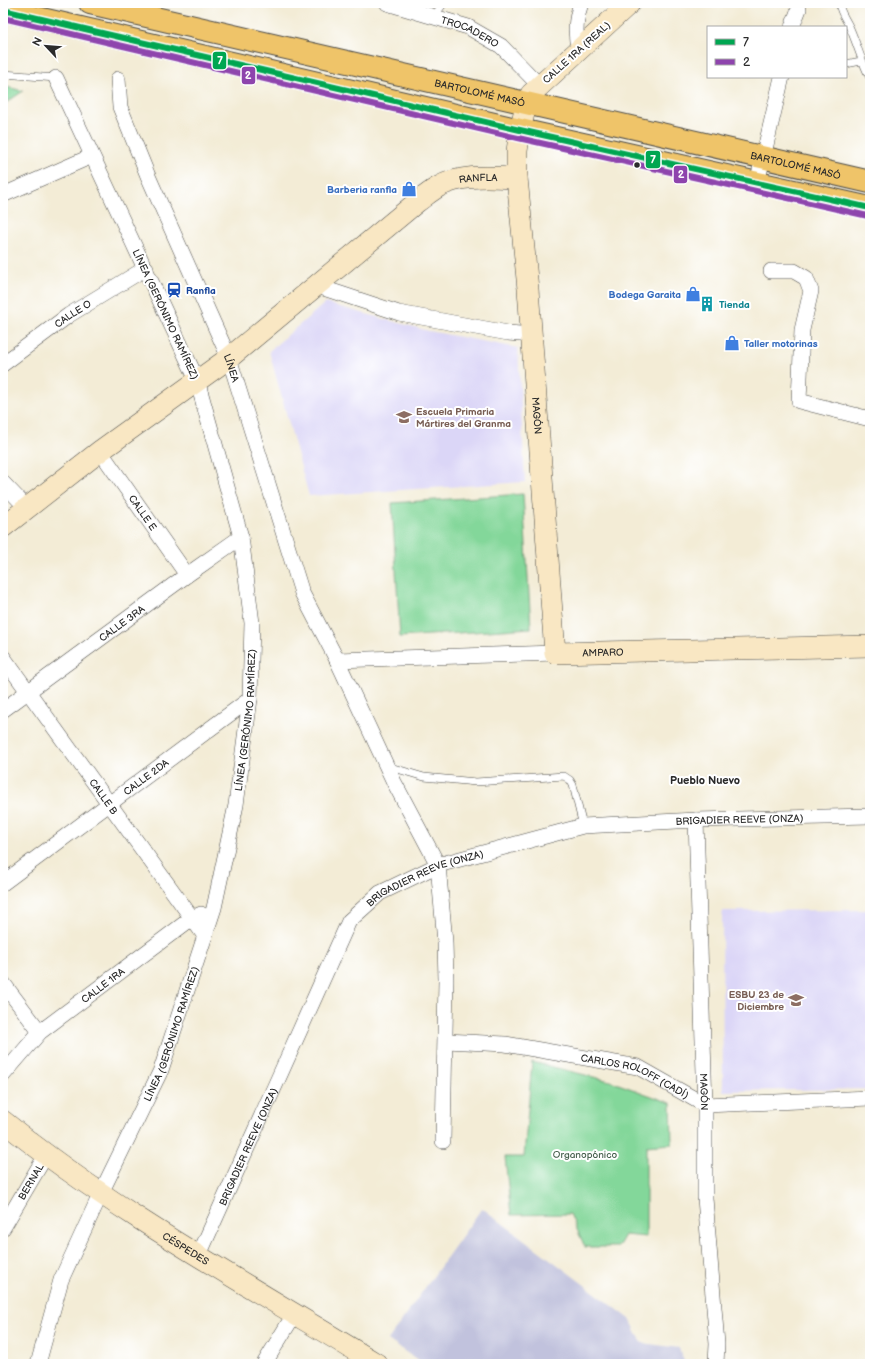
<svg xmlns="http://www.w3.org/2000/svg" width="873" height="1367" viewBox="0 0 873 1367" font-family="'Balsamiq Sans',sans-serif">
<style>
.built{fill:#dbd6f7}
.industrial{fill:#c1c2dd}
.green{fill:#83d79a;stroke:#578162}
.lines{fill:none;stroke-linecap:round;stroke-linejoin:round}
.lane-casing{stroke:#494845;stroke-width:8}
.street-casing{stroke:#494845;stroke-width:16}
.secondary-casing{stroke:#494845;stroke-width:22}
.primary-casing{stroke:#494845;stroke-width:24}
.lane{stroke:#fff;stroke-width:7}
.street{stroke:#fff;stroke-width:15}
.secondary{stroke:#f9e7c3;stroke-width:21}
.primary{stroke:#efc469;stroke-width:22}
.bus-1-casing{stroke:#fff;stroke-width:9}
.bus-2-casing{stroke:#fff;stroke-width:9}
.bus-1{stroke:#00a651;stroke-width:6}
.bus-2{stroke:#8e44ad;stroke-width:6}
.bus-dot{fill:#2b2b2b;stroke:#fff;stroke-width:1.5}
.labels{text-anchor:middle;stroke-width:4;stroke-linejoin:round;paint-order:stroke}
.street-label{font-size:10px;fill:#2b2b2b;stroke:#fff}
.shop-label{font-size:10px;font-weight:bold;fill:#366cbe;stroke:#fff;text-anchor:end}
.transit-label{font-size:10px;font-weight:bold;fill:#164399;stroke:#fff;text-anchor:start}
.culture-label{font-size:10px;font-weight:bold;fill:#0d838f;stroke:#fff;text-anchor:start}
.education-label{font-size:10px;font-weight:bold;fill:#785e54;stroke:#fff;text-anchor:start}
.park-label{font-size:10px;fill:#455f4c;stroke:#fff}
.neighbourhood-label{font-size:11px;font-weight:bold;fill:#2b2b2b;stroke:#fff}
.line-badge{stroke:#fff;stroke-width:1.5}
.badge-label{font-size:11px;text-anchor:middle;font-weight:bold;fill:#fff}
</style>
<rect width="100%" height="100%" fill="#fff"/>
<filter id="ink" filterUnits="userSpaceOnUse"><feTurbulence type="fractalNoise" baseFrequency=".025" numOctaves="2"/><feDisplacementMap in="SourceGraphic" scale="8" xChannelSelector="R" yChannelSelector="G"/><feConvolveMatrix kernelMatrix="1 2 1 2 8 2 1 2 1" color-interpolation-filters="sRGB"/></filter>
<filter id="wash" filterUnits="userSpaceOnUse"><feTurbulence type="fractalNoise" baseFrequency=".012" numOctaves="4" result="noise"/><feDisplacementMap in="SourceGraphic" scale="16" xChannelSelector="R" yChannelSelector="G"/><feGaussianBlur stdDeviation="0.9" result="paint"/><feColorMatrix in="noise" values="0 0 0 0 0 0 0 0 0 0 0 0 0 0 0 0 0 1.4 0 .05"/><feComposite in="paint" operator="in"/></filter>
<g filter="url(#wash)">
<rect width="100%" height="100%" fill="#f3ecd6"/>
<path class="built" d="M325 303 429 331 518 348 525 482 309 496 269 351Z
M870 910V1089L723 1091 722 911Z"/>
<path class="industrial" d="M482 1208 630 1319 642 1343 679 1348 685 1364H423L388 1340Z"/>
<path class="green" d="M3 86 23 91 3 105Z
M523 494 531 628 400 637 392 503Z
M532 1062 610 1081 671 1103 672 1144 646 1146V1237L625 1235 618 1247H585L570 1214 511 1215 505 1157H524Z"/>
</g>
<g filter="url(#ink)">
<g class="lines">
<defs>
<path id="lane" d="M839 3C840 12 845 18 849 26 857 43 861 61 870 78
M434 16 444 3
M846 64 861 61
M3 74 56 78
M387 766 424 777 476 782 564 776 570 780 573 785 583 826"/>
<g id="street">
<path id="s1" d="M387 3 468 27 501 46 539 85"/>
<path d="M792 27 799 9"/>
<path d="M579 49C574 33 576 19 581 3"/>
<path id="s2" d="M118 79 120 107 148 176 229 358 302 593 337 660 394 782 438 865 445 942 446 980 443 1141"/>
<path d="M757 183 782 77"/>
<path d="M3 195 92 156"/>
<path d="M771 271H794L806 278 811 291 802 330 799 401 870 419"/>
<path d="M317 286 399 313 508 333 532 335"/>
<path id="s3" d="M3 364 69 315 146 268"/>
<path id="s4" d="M100 451 187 575"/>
<path d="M3 483 27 508"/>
<path id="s5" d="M3 657 205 936"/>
<path d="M337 660 555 653"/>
<path id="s6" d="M3 710 187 575 241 537"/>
<path id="s7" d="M696 820 705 1105V1198L717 1344 716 1364"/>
<path id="s8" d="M3 883 250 699"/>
<path d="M3 983 40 1032"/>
<path id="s9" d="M446 1041 505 1044 638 1067 705 1105 870 1098"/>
<path id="s10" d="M3 1075 40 1032 192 918 201 914"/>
<path id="s11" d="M3 1228 46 1155"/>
<path id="s12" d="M199 1255 349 921 380 893 438 865 583 826 696 820 870 816"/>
<path id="s13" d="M38 1364 61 1280 101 1193 161 1070 214 908 236 805 250 699 252 623 241 537 197 380 56 78"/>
<path d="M264 1364 295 1313"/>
</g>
<g id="secondary">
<path id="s14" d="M630 3 531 94 526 105 520 130 517 151V178L528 289 555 653 870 646"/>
<path id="s15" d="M3 527 100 451 229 358 417 202C424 197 431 191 438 187 461 174 491 177 517 178"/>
<path id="s16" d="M3 1121C119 1215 251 1286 377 1364"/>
</g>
<g id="primary">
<path id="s17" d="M90 3 870 182"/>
<path d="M3 10 520 130 870 208"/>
</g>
</defs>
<use href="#lane" class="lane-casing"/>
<use href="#street" class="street-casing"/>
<use href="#secondary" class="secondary-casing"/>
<use href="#primary" class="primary-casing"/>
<use href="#lane" class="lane"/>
<use href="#street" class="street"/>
<use href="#secondary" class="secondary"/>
<use href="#primary" class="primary"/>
<defs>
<path id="bus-1" d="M3 10 520 130 870 208"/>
<path id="bus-2" d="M3 18 518 138 868 216"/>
</defs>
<use href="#bus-1" class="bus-1-casing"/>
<use href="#bus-2" class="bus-2-casing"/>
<use href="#bus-1" class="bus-1"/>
<use href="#bus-2" class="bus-2"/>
</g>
</g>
<defs>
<symbol id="shop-bare" viewBox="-9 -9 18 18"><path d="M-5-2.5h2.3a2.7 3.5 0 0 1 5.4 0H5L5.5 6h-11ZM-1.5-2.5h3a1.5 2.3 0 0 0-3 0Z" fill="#3f7fe0" stroke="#fff" stroke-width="2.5" paint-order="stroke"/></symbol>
<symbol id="station-bare" viewBox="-9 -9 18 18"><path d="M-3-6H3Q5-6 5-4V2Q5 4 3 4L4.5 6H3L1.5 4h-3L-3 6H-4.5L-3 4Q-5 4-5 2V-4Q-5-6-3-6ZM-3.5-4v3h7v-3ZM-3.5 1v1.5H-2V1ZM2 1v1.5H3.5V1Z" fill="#1a4fb4" stroke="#fff" stroke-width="2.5" paint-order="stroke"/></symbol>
<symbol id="building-bare" viewBox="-9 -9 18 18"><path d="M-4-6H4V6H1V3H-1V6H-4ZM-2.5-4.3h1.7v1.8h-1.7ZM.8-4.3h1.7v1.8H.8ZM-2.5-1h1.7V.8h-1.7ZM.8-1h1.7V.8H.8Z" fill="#0f9aa8" stroke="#fff" stroke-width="2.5" paint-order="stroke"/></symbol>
<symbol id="school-bare" viewBox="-9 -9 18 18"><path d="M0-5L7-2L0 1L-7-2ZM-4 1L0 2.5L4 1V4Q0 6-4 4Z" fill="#8d6e63" stroke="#fff" stroke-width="2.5" paint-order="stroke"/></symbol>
</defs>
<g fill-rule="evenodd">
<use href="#shop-bare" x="398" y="178" width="22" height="22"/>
<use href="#station-bare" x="163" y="279" width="22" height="22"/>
<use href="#shop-bare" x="682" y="283" width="22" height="22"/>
<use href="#building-bare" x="696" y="293" width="22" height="22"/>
<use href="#shop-bare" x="721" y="332" width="22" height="22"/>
<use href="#school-bare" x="393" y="406" width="22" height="22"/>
<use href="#school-bare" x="785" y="989" width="22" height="22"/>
</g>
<circle class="bus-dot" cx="637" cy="165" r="3.5"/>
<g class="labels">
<g class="street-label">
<text dy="4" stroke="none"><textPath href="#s1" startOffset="88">TROCADERO</textPath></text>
<text transform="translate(576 52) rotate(-42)" y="4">CALLE 1RA (REAL)</text>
<text dy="4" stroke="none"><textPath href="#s17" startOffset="400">BARTOLOMÉ MASÓ</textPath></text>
<text dy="4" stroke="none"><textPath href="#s17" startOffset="724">BARTOLOMÉ MASÓ</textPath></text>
<text dy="4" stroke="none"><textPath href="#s15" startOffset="594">RANFLA</textPath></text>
<text dy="4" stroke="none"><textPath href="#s3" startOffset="86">CALLE O</textPath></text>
<text transform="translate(166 314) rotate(65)" y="4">LÍNEA (GERÓNIMO RAMÍREZ)</text>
<text dy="4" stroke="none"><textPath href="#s2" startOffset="312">LÍNEA</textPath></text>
<text dy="4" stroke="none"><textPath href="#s14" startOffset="459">MAGÓN</textPath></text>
<text dy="4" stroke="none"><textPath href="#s4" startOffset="75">CALLE E</textPath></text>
<text dy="4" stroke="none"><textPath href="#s6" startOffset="147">CALLE 3RA</textPath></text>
<text dy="4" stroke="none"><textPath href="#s14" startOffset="745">AMPARO</textPath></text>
<text dy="4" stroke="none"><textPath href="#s13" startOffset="681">LÍNEA (GERÓNIMO RAMÍREZ)</textPath></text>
<text dy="4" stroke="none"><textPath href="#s8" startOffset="178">CALLE 2DA</textPath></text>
<text dy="4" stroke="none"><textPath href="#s5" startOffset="172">CALLE B</textPath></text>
<text dy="4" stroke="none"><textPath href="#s12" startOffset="779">BRIGADIER REEVE (ONZA)</textPath></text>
<text dy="4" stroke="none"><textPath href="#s12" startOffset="455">BRIGADIER REEVE (ONZA)</textPath></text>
<text dy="4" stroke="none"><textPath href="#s10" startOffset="135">CALLE 1RA</textPath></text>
<text dy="4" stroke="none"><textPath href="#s13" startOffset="357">LÍNEA (GERÓNIMO RAMÍREZ)</textPath></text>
<text dy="4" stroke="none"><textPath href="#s9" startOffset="194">CARLOS ROLOFF (CADÍ)</textPath></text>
<text dy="4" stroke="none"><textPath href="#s7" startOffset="272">MAGÓN</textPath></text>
<text dy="4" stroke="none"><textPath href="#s12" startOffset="119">BRIGADIER REEVE (ONZA)</textPath></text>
<text dy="4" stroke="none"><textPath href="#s11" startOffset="54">BERNAL</textPath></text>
<text dy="4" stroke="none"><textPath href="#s16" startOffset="223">CÉSPEDES</textPath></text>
</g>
<g class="shop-label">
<text x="397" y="193">Barberia ranfla</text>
<text x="681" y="298">Bodega Garaita</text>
<text x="744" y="347" text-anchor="start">Taller motorinas</text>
</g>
<g class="transit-label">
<text x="186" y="294">Ranfla</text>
</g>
<g class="culture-label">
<text x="719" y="308">Tienda</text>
</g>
<g class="education-label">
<text x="416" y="415">Escuela Primaria<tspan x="416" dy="12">Mártires del Granma</tspan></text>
<text x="784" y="998" text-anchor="end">ESBU 23 de<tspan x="784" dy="12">Diciembre</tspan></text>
</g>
<g class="park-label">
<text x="585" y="1158">Organopónico</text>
</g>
<g class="neighbourhood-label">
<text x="705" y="784">Pueblo Nuevo</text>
</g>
</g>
<g class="line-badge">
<rect x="212" y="51" width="15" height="19" rx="4" fill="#00a651"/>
<rect x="241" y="66" width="15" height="19" rx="4" fill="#8e44ad"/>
<rect x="645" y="150" width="16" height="19" rx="4" fill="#00a651"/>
<rect x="673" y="165" width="15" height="19" rx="4" fill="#8e44ad"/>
</g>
<g class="badge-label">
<text x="220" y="64">7</text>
<text x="248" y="79">2</text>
<text x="653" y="163">7</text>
<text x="681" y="178">2</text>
</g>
<rect width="873" height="1367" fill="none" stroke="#fff" stroke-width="16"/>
<rect x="707" y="26" width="140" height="52" fill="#ffffff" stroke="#aaaaaa"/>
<rect x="715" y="39" width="20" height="6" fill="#00a651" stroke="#aaaaaa"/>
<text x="743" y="46" font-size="12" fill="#2b2b2b">7</text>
<rect x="715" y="59" width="20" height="6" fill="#8e44ad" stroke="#aaaaaa"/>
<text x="743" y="66" font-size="12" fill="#2b2b2b">2</text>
<g transform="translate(46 46) rotate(296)" stroke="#ffffff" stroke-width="3" paint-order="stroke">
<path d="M0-3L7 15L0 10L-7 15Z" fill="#2b2b2b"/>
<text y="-6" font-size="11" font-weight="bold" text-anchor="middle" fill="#2b2b2b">N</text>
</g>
</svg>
